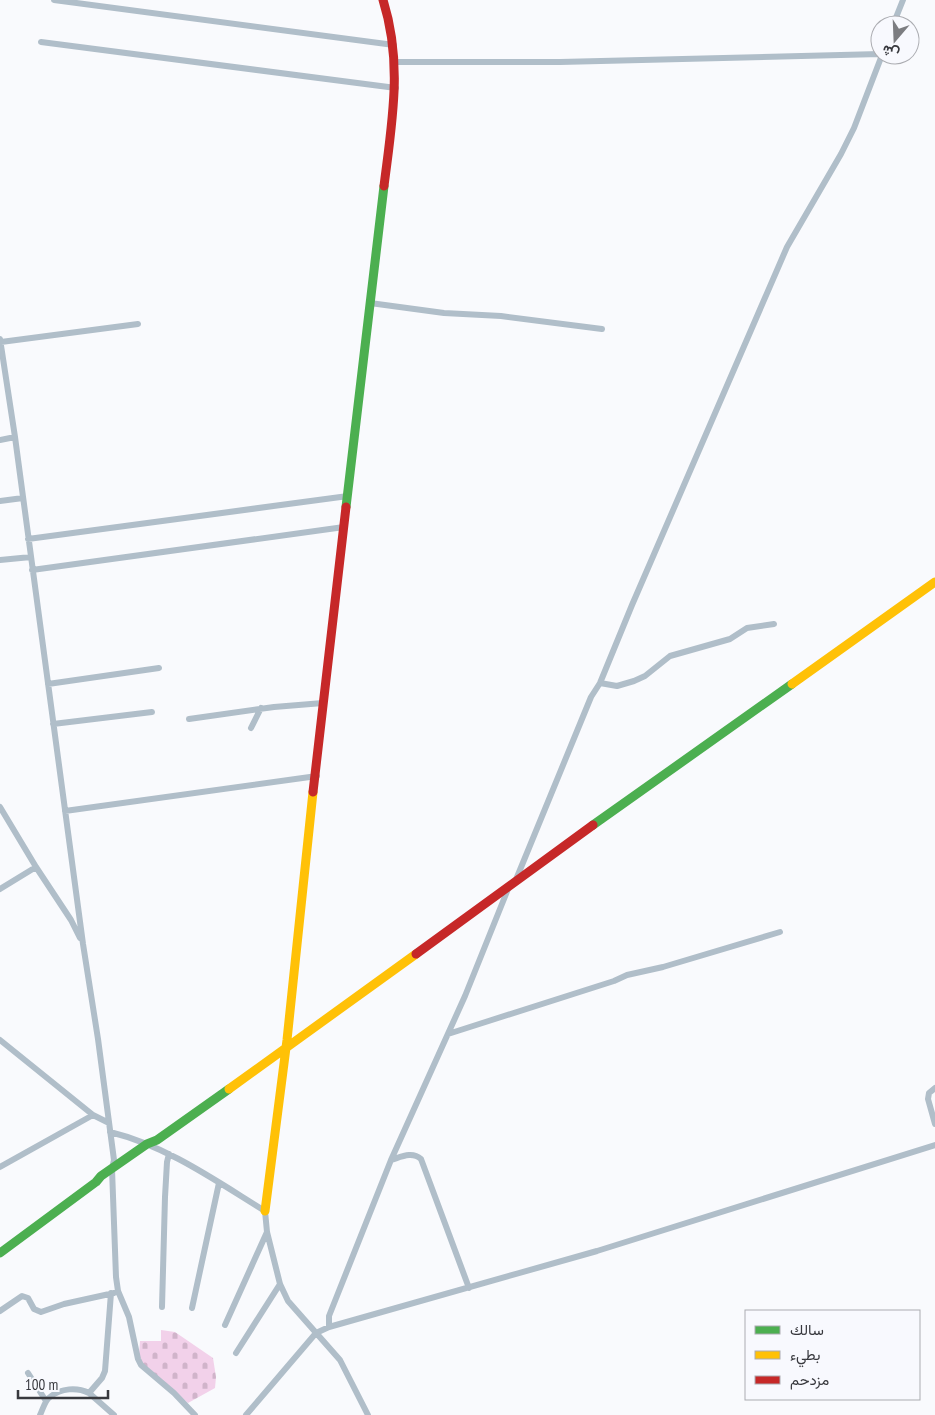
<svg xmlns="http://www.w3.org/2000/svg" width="935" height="1415" viewBox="0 0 935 1415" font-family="'PT Sans Narrow',Vazirmatn,sans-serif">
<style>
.cemetery{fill:url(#cemetery-stones)}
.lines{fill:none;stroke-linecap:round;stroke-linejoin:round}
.street{stroke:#b0bec9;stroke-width:6}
.fast{stroke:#4caf50;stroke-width:9}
.slow{stroke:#ffc107;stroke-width:9}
.jam{stroke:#c62828;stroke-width:9}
</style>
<defs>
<pattern id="cemetery-stones" width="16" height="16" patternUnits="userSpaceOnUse" patternTransform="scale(1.25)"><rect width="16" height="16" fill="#f2d1ea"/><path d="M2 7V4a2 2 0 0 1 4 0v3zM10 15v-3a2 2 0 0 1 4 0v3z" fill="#d0b4ca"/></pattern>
</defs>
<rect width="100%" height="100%" fill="#f9fafd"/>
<path class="cemetery" d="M161 1330 175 1332 213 1358 216 1377 215 1388 188 1403 141 1362 139 1355 140 1341H161Z"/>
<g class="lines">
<path class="street" d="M54 0 394 45
M893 25 903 0
M41 42 396 88
M396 62H560L880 54
M370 303 444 313 501 316 602 329
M0 339 15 437 83 944 98 1039 114 1160 112 1169 116 1277 118 1291 129 1317 138 1359 141 1365 174 1393 195 1415
M1 342 138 324
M0 440 15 437
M0 501 23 498
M28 539 348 496
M0 560 31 557
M32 570 344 527
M600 683 617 686 634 681 645 676 670 656 730 639 747 628 774 624
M48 684 159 668
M189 719 274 707 323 703
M53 724 152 712
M251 728 261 708
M0 807 36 867 71 920 80 938
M65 811 317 776
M515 882 591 697 600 683 632 605 787 247 841 154 854 128 882 55
M0 889 36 867
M448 1034 614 981 627 975 663 967 780 932
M0 1040 93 1115 109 1123
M935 1088 929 1093 928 1099 935 1124
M110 1132C167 1146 216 1181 265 1211L267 1232 280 1284 288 1301 340 1360 368 1415
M391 1160C401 1157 412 1151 421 1159L469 1288
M0 1167 93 1115
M111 1293 105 1371 102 1378 89 1393 114 1415
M162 1307 165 1197 167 1162 169 1154
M192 1308 219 1183
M0 1311 22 1296 28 1298 34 1309 41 1312 64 1304 114 1293
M225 1325 267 1232
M329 1327V1316L391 1160 465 996 508 889
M236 1353 280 1284
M28 1373 46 1401
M40 1415C43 1409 45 1400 50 1397 61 1388 77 1387 89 1393
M246 1415 316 1333 329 1327 597 1251 935 1145"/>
<path class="fast" d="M346 507 384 186
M593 825 792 684
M0 1253 96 1182 101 1176 147 1144 157 1140 229 1089"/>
<path class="slow" d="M792 684 935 582
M229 1089 416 954
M265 1211 287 1040 313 792"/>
<path class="jam" d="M383 0C403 63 392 122 384 186
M313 792 346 507
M416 954 593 825"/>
</g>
<rect x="745" y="1310" width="175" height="90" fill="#f8f9fe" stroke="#abacb1"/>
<rect x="755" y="1326" width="25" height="8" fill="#4caf50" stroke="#abacb1"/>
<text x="790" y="1335" font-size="15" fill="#38393e">سالك</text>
<rect x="755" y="1351" width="25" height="8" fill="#ffc107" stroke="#abacb1"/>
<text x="790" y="1360" font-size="15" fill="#38393e">بطيء</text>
<rect x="755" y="1376" width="25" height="8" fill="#c62828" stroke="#abacb1"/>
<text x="790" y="1385" font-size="15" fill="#38393e">مزدحم</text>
<g transform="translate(895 40) rotate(199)"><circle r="24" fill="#f8f9fe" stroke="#abacb1"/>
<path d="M0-4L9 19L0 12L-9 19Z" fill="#7c7d81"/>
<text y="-8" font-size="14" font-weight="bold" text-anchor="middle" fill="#38393e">ش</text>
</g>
<path d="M18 1390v8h90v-8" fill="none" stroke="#38393e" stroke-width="2.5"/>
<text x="25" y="1390" font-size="15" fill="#38393e" stroke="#f8f9fe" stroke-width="4" paint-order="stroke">100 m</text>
</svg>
